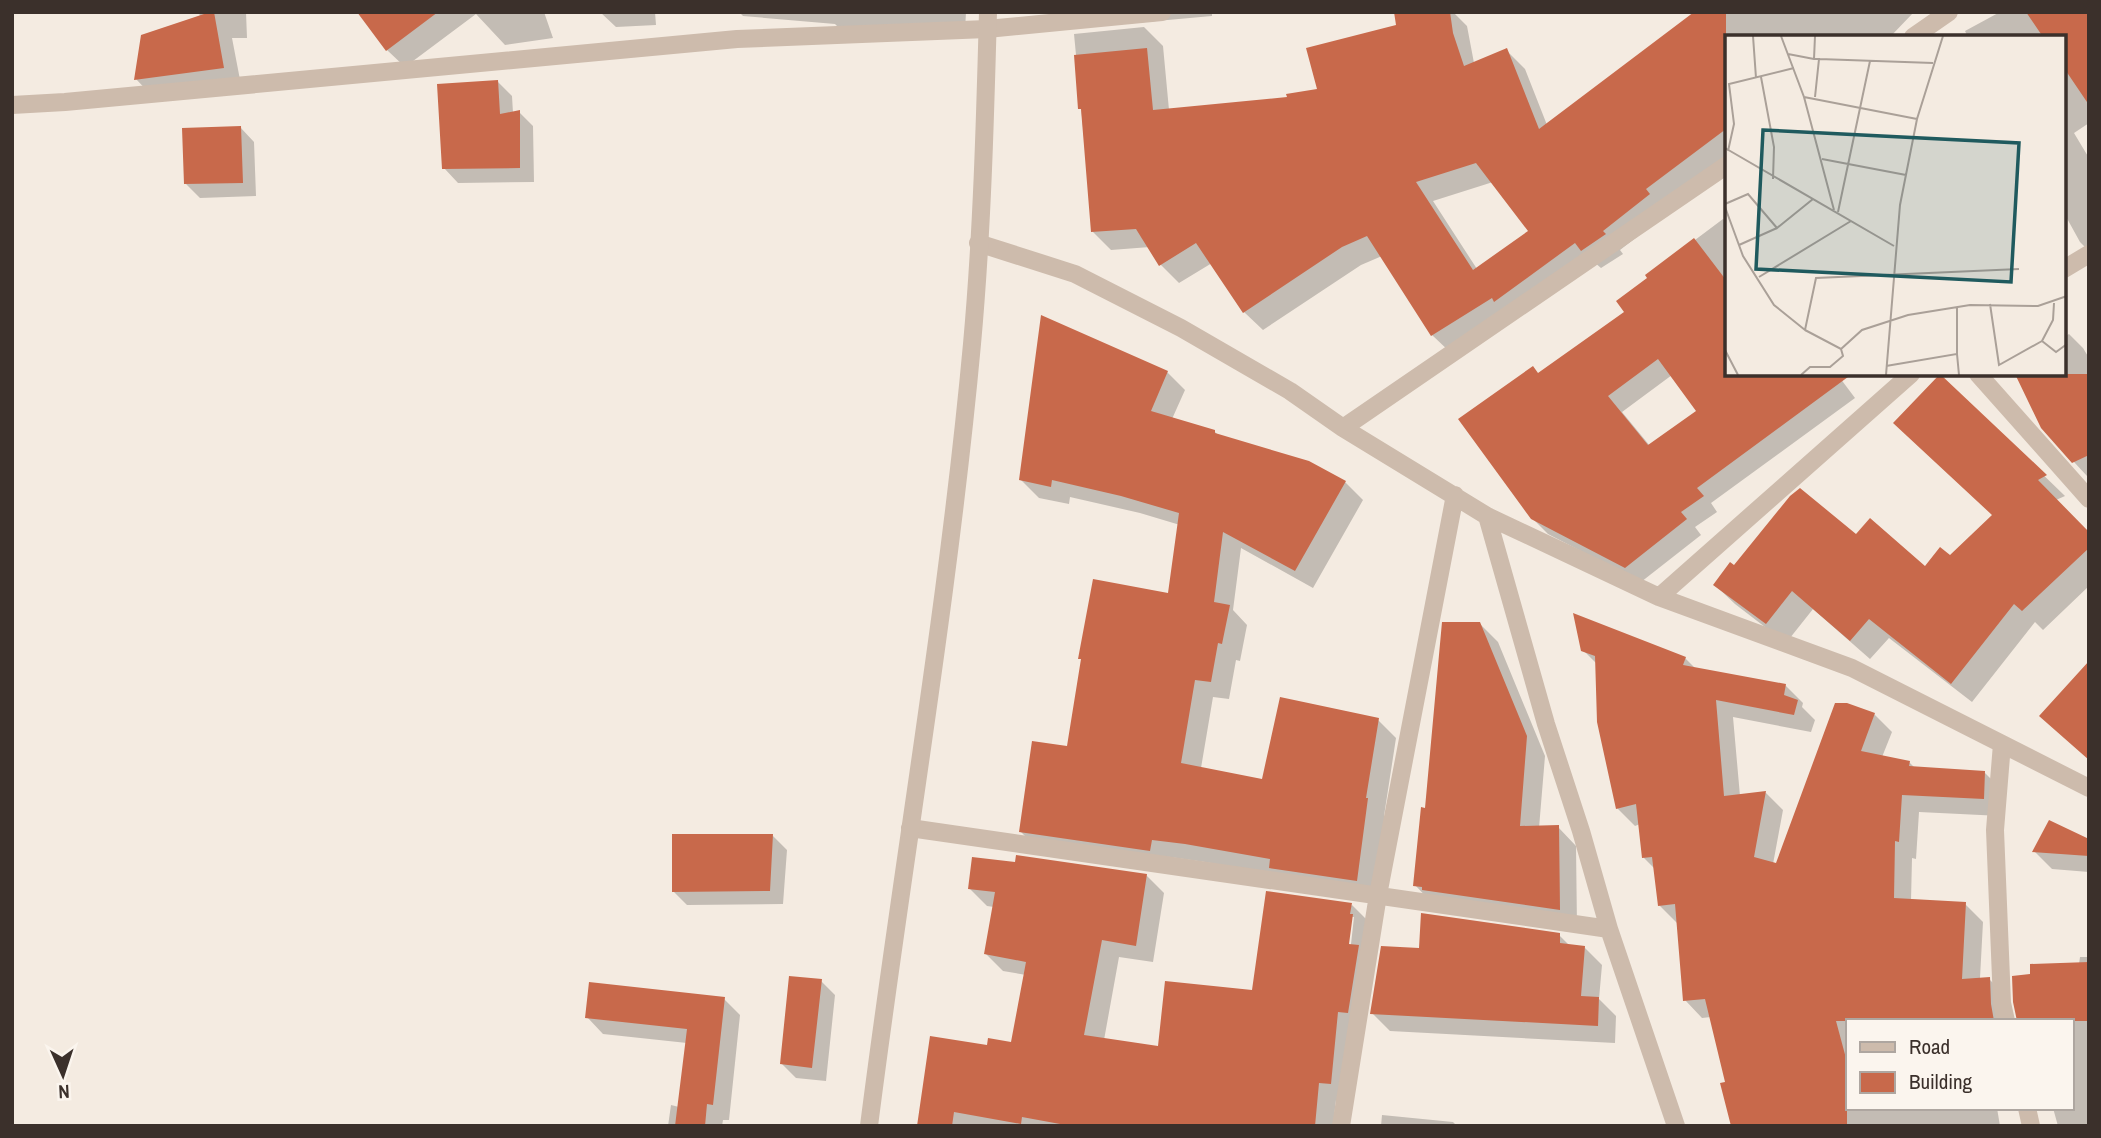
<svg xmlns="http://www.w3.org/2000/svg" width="2101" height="1138" viewBox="0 0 2101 1138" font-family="'Archivo Narrow',sans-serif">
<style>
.shadow{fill:#0003;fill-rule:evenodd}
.building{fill:#c8694b;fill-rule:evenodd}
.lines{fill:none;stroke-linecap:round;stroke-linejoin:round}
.minor{stroke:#cdbbac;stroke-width:18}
.tertiary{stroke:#cdbbac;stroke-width:18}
.inset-road{fill:none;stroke:#aaa098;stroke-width:2}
.view{fill:#1f5a5e;fill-opacity:0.15;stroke:#1f5a5e;stroke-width:3.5}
.inset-edge{fill:none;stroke:#3b302b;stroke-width:3.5}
</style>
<rect width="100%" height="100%" fill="#f4ebe1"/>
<path class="shadow" d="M199 12H246L247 38H232L241 85 153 97 136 79 200 17Z
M359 12H544L553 38 505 45 476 14 405 67 387 50Z
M600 12H655L656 25 616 27Z
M739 12H966L965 31 837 26 835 24 743 16Z
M1063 12H1212V16L1079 28Z
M1417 12H1453L1467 26 1474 63 1506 50 1525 69 1547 125 1697 12H1914L1890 37H1727V161L1668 213 1620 250 1623 254 1601 268 1594 262 1451 353 1432 335 1382 256 1361 265 1263 330 1244 312 1212 263 1179 283 1160 264 1150 247 1111 250 1093 232 1074 34 1144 27 1163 46 1169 110 1289 99 1319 90ZM1493 182 1530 232 1477 269 1433 201Z
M2000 12H2089V123L2074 133 2089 158V251L2080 242 2064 213V37H1968L1965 31Z
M498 82 512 96 513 113 519 112 533 126 534 182 458 183 444 168Z
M240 127 254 142 256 196 200 198 186 184Z
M1723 219 1727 222V374H1837L1855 398 1711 503 1717 512 1695 527 1701 535 1641 582 1548 534 1532 518 1539 375 1626 312 1649 278 1647 276ZM1672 375 1699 411 1650 446 1622 412Z
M2069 334 2083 348 2089 358V475L2087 476 2074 462 2064 374V337Z
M1167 372 1185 390 1172 419 1215 432 1219 436 1345 482 1363 500 1313 588 1241 548 1233 610 1247 625 1240 661 1236 660 1229 699 1213 697 1201 768 1264 781 1378 720 1396 738 1384 816 1386 818 1374 898 1278 875 1205 862 1170 857 1039 850 1021 832 1068 748 1083 661 1080 658 1170 595 1180 525 1140 513 1070 497 1069 504 1039 498 1021 480Z
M1941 376 2065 496 2056 500 2089 534V586L2043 630 2035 622 1972 702 1889 638 1870 659 1813 609 1786 643 1735 604 1715 585 1734 567 1856 537 1926 568 1950 557 1994 516Z
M1479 623 1498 642 1545 756 1539 828 1558 827 1576 846 1577 928 1433 904 1415 885 1427 810Z
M1583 650 1685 658 1696 669 1785 685 1803 703 1802 707 1815 720 1811 732 1733 717 1740 796 1766 793 1783 810 1773 864 1777 865 1874 714 1892 732 1882 757 1909 762 1915 768 1985 773 2002 790 2001 816 1919 812 1916 859 1912 858 1911 901 1965 904 1983 922 1980 978 1989 979 2006 996 2007 1021H1847V1108H1997L2000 1126H1733L1727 1083 1711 1017 1702 1018 1685 1000 1678 924 1659 905 1655 869 1644 858 1640 824 1635 826 1617 808 1597 664Z
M773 836 787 850 783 904 687 905 673 891Z
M2089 841V872L2052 869 2035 852Z
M1146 875 1164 893 1153 962 1119 957 1104 1040 1160 1048 1253 992 1352 905 1369 922 1348 1101 1336 1100 1333 1126H918L988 1047 1013 1044 1026 975 1003 971 986 954 994 907 987 906 970 889ZM1351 917H1354L1350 953 1346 952Z
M2089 930V1126H2058L2053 1108H2071V1021L2032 976 2079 964 2080 957H2087Z
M1559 935 1570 946 1584 947 1602 965 1599 999 1616 1016 1615 1043 1390 1031 1372 1013 1421 950Z
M821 981 835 995 826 1081 796 1078 782 1064Z
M724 999 740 1015 729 1120H723L722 1126H668L671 1105 679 1107 687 1043 603 1034 587 1017Z
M1382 1115 1453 1122 1457 1126H1381Z"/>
<path class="building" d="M210 12H214L224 68 134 80 141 35Z
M357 12H438L386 51Z
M1394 12H1450L1453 33 1464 66 1507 48 1539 129 1694 12H1726V129L1646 189 1650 194 1603 231 1606 234 1581 251 1575 243 1494 302 1492 298 1431 336 1367 236 1342 247 1243 313 1196 243 1159 266 1136 229 1091 232 1081 109H1078L1074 55 1147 48 1153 110 1287 97 1286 94 1317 89 1306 48 1396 25ZM1476 163 1528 231 1473 270 1416 182Z
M2026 12H2089V105L2064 68V37H2043Z
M498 80 500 114 520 110V168L442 169 437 84Z
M241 126 243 183 184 184 182 128Z
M1694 238 1726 280V374H1852L1697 488 1704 496 1681 512 1687 519 1625 568 1531 519 1458 419 1533 366 1538 373 1624 312 1616 301 1647 278 1645 275ZM1658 359 1696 411 1648 445 1608 396Z
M1041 315 1168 371 1151 411 1215 430V433L1309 461 1346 481 1295 571 1223 532 1214 602 1230 605 1222 644 1218 643 1211 682 1195 680 1181 763 1262 779 1280 697 1379 718 1366 798H1368L1357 881 1269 868 1270 859 1185 844 1152 840 1150 851 1019 832 1032 741 1067 746 1081 659H1078L1093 579 1168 593 1179 513 1121 496 1052 480 1051 487 1019 480Z
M1940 374 2047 475 2038 480 2089 532V548L2022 611 2014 604 1951 684 1869 619 1850 641 1792 591 1766 624 1713 585 1730 562 1734 565 1790 496 1800 488 1856 534 1870 518 1925 566 1940 547 1950 555 1992 515 1893 423Z
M2015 374H2089V455L2072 463 2041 428Z
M1573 613 1686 657 1683 665 1786 684 1784 695 1798 700 1794 715 1716 700 1724 796 1766 791 1754 857 1776 863 1835 703H1847L1875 713 1861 751 1910 761 1909 766 1985 771 1984 799 1902 795 1899 842 1895 841 1894 898 1966 902 1962 979 1990 977 1991 1004 1994 1021H1836L1847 1062V1126H1731L1720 1083 1725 1082 1705 999 1683 1001 1675 904 1658 906 1652 857 1642 858 1636 804 1616 809 1597 722 1595 656 1581 651Z
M1442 622H1480L1527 736 1520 826 1559 825 1560 910 1422 890V887L1413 886 1421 807 1425 808Z
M2089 661V760L2039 716Z
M2049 820 2089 839V856L2032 852Z
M672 834H773L770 891 672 892Z
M1016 855 1147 874 1136 946 1102 940 1084 1035 1158 1046 1165 981 1252 990 1266 891 1352 903 1350 914H1353L1349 944 1359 945 1348 1013 1338 1012 1331 1084 1319 1083 1315 1126H1071L1022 1117 1021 1124 954 1112 952 1126H917L930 1036 987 1045 988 1038 1011 1042 1026 962 984 954 995 892 968 889 972 857 1015 862Z
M1421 913 1560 933V943L1585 946 1581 996 1599 997 1598 1026 1370 1014 1381 946 1419 948Z
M2089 962V1021H2017L2013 1002 2012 976 2030 974V964Z
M789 976 822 979 812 1068 780 1064Z
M589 982 725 997 713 1105 707 1104 705 1126H675L687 1029 585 1018Z"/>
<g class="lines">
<path class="minor" d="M1913 37 1949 12
M12 105 65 102 737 39 987 29 1162 12
M978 243 1075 274 1181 328 1290 391 1343 428 1487 516 1659 597 1852 668 2089 788
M2064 269 2089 254
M1978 374 2089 499
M1343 428 1727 165
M1487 516 1546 724 1581 831 1609 929 1676 1126
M1659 597 1911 374
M2002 744 1995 830 2002 1003 2006 1021
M910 828 1609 929
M2027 1108 2031 1126
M1341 1126 1378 895 1455 495"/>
<path class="tertiary" d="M869 1126C902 865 948 606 972 344 982 234 985 123 988 12"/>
</g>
<g transform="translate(1725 35)">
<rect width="341" height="341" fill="#f4ebe1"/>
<path class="inset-road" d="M28 1 31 43M56 1 79 62 109 175M90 1 89 24H94L90 62M63 19 89 24M94 24 208 28M36 42 49 112 48 144M79 62 192 84M0 113 169 211M3 116 9 89 4 49 69 33M97 124 181 140M0 169 23 159 52 193 88 164M0 172 18 221 49 270 80 295 91 243 294 234M113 177 145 26M14 210 52 193M34 242 126 186M329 268 328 285 317 306 331 317 342 309M265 269 274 330 317 306M80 295 116 314 137 295 183 280 245 270 313 271 342 261M0 315 13 340M232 319 234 340M161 331 232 319V272M76 340 85 332H105L118 321 116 314M161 340 175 170 192 84 218 1"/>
<path class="view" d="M38 95 294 108 286 247 31 234Z"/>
<rect width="341" height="341" class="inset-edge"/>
</g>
<rect width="2101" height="1138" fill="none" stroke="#3b302b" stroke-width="28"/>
<rect x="1846" y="1019" width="228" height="91" fill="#fbf5ee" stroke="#aea6a0" stroke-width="2"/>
<rect x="1860" y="1042" width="35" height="10" fill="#cdbbac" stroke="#aea6a0" stroke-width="2"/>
<text x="1909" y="1054" font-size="21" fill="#3b302b">Road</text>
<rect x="1860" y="1072" width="35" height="21" fill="#c8694b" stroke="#aea6a0" stroke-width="2"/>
<text x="1909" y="1089" font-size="21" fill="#3b302b">Building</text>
<g transform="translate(63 1075) rotate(177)" stroke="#fbf5ee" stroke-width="5" paint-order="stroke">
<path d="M0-5L12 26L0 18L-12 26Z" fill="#3b302b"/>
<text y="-10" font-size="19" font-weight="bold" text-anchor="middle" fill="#3b302b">N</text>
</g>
</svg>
